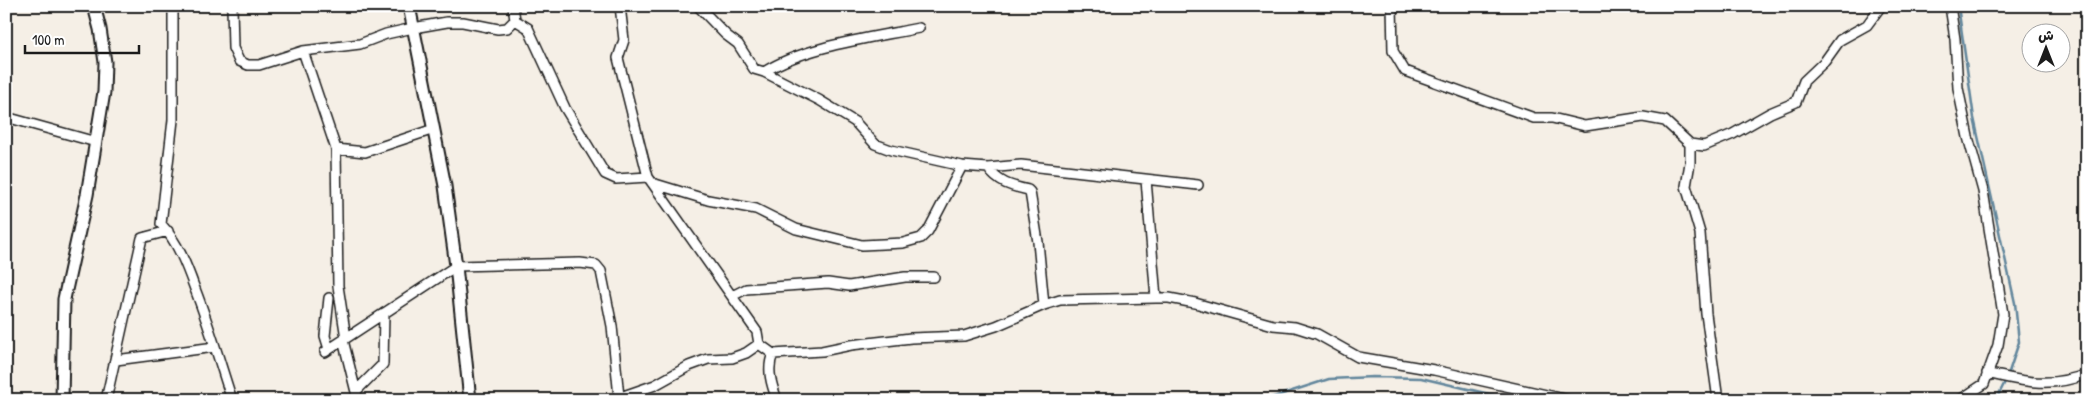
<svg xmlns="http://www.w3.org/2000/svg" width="2093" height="406" viewBox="0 0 2093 406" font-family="'Patrick Hand','Playpen Sans Arabic',sans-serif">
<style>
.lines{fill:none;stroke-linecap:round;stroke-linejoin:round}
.stream{stroke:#62869c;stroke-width:2.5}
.street-casing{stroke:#1c1c1c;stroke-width:12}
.secondary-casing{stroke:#1c1c1c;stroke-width:15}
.street{stroke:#fff;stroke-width:9}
.secondary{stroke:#fff;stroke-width:11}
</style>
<rect width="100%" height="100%" fill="#f5efe6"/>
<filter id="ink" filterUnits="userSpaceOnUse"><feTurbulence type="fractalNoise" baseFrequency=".02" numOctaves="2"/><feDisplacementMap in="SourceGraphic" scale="10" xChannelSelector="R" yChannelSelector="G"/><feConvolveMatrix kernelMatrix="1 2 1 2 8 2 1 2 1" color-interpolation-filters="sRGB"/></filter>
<g filter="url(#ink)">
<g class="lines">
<path class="stream" d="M1958 6 1974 118 2015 303 2019 342 2008 375
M1264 400 1329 379 1373 377 1421 378 1515 400
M1996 400 2006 380"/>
<defs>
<path id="street" d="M173 6V120L161 224C178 242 187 267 195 289 209 325 220 363 232 400
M232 6 233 48 239 61 248 65H259L303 51 360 44 386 34 413 28 447 22H463L498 29 507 28 515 20 513 6
M620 6 624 40 618 58 648 177 757 332 759 344 773 354 822 351 851 345 911 338 964 336 996 326 1044 305 1060 300 1156 298 1146 180
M698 6 726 35 738 44 754 69 764 72C805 46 871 38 919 28
M1392 6 1393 51 1405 71 1534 118H1552L1585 126 1643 117 1665 121 1690 144 1704 146 1733 134 1770 113 1796 102 1804 81 1825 61 1840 40 1867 25 1881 6
M1950 6 1955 39 1958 88 1968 137 1983 191 2003 314 1998 345 1984 384 1960 400
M515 20 528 28 565 108 605 174 616 179 648 177
M303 51 336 149 365 152 434 129
M6 117 96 142
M1690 144V163L1686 186 1700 233 1706 314 1718 400
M336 149 338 286 346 338
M962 166 988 168 1021 165 1198 185
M988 168C998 183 1011 186 1028 190L1030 192 1038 242 1044 305
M652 183 708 200 756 209 796 229 862 245 903 243 921 238 928 231 962 166 891 150 875 144 855 122 819 100 764 72
M732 296 746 289 828 283 849 286 905 277H934
M329 298 325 336 329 349
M1156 298H1169L1195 303 1273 325 1295 327 1317 334 1358 357 1434 370 1569 400
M343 340 358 400
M325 352 456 266 580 263 596 265 601 271 612 326 619 397
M773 354C766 369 772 386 777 400
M116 360 215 347
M1987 373C2023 382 2051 388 2087 374
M356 391 383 364 384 313
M106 400 142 238 168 231
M612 400 655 385 689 366 708 359 732 358 746 353 759 344"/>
<path id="secondary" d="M409 6 445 186 456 266 470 400
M62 400 64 299 87 195 104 92 105 62 100 29 94 6"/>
</defs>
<use href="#street" class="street-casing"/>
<use href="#secondary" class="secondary-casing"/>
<use href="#street" class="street"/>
<use href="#secondary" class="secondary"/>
</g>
</g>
<rect width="2093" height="406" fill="none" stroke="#fff" stroke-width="25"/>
<rect x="12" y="12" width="2068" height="381" fill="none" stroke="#1c1c1c" stroke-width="2" filter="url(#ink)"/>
<g transform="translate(2046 48)"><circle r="24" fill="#ffffff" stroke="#a4a4a4"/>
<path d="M0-4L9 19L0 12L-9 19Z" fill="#1c1c1c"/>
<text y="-8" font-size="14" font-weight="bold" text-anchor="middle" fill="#1c1c1c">ش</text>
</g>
<path d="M25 45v8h114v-8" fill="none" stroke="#1c1c1c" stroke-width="2.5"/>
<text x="32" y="45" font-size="15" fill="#1c1c1c" stroke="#ffffff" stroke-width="4" paint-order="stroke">100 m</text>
</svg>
